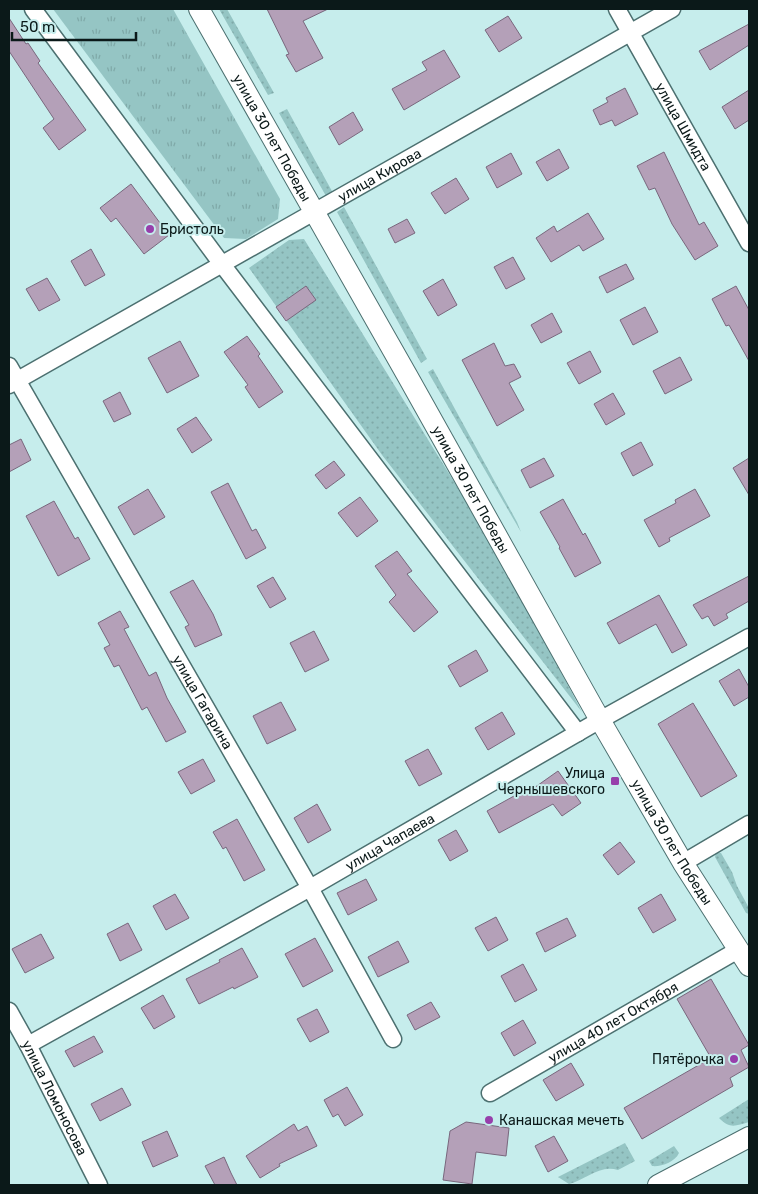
<svg xmlns="http://www.w3.org/2000/svg" width="758" height="1194" viewBox="0 0 758 1194" font-family="Rubik,sans-serif">
<style>
.grass{fill:url(#grass-dots)}
.park{fill:url(#park-tufts)}
.building{fill:#b4a0b8;stroke:#79677d}
.lines{fill:none;stroke-linecap:round;stroke-linejoin:round}
.minor-casing{stroke:#4c7070;stroke-width:19}
.tertiary-casing{stroke:#4c7070;stroke-width:22}
.minor{stroke:#fff;stroke-width:16}
.tertiary{stroke:#fff;stroke-width:20}
.poi-dot{fill:#973fab;stroke:#c6edec;stroke-width:2}
.labels{text-anchor:middle;stroke-width:4;stroke-linejoin:round;paint-order:stroke}
.street-label{font-size:14px;fill:#0b1919;stroke:#c6edec}
.poi-label{font-size:14px;fill:#0b1919;stroke:#c6edec;text-anchor:start}
</style>
<defs>
<pattern id="grass-dots" width="8" height="8" patternUnits="userSpaceOnUse" patternTransform="scale(1.25)"><rect width="8" height="8" fill="#95c5c4"/><path d="M2 2h.1M6 6h.1" fill="none" stroke="#7fa9a8" stroke-width="1.8" stroke-linecap="round"/></pattern>
<pattern id="park-tufts" width="24" height="20" patternUnits="userSpaceOnUse" patternTransform="scale(1.25)"><rect width="24" height="20" fill="#95c5c4"/><path d="M3 7l-1-3M5 7V3M7 7l1-3M15 17l-1-3M17 17v-4M19 17l1-3" fill="none" stroke="#7fa9a8"/></pattern>
</defs>
<rect width="100%" height="100%" fill="#c6edec"/>
<path class="grass" d="M219 9H227L274 93 268 95Z
M287 109 333 193 326 196 279 113Z
M344 207 427 359 421 363 337 212Z
M304 239 495 548 582 712 382 455 249 268 289 240Z
M433 369 517 522 521 532 428 372Z
M716 852 721 853 732 872 737 886 749 908V914L746 913 715 857Z
M749 1099V1122C735 1126 730 1129 719 1118Z
M625 1143 635 1161 618 1170C600 1164 585 1180 569 1184L558 1177Z
M674 1146 679 1153C675 1162 661 1167 652 1166L649 1161Z"/>
<path class="park" d="M53 9H173L280 199 278 219 246 239 224 238Z"/>
<path class="building" d="M267 9H328L303 21 323 58 296 72 286 55 289 54Z
M508 16 522 38 499 52 485 30Z
M9 18 26 44 28 43 40 61 38 63 86 130 59 150 43 128 54 119 9 51Z
M749 24V45L710 70 699 51Z
M444 50 460 77 404 110 392 89 427 70 422 62Z
M625 88 638 114 615 126 612 120 600 125 593 110 608 102 606 98Z
M749 90V120L735 129 722 107Z
M353 112 363 130 339 145 329 127Z
M559 149 569 168 547 181 536 162Z
M664 152 699 225 704 222 718 246 695 260 672 224 655 188 649 190 637 166Z
M511 153 522 174 497 188 486 167Z
M456 178 469 199 445 214 431 193Z
M131 184 169 235 144 254 116 218 111 222 100 208Z
M588 213 604 239 583 251 579 245 551 262 536 238 554 226 557 232Z
M407 219 415 233 395 243 388 229Z
M91 249 105 275 85 286 71 261Z
M513 257 525 279 506 289 494 267Z
M626 264 634 279 607 293 599 277Z
M47 278 60 300 39 311 26 289Z
M443 279 457 305 438 316 423 291Z
M306 286 316 300 286 321 276 307Z
M736 286 749 310V361L729 325 726 326 712 299Z
M645 307 658 332 633 345 620 320Z
M552 313 562 332 541 343 531 325Z
M247 336 260 354 258 356 283 392 259 408 245 387 248 385 224 352Z
M180 341 199 376 167 393 148 358Z
M494 343 505 366 514 364 521 377 509 383 524 410 497 426 462 360Z
M590 351 601 372 579 384 567 363Z
M680 357 692 380 665 394 653 371Z
M120 392 131 414 114 422 103 401Z
M613 393 625 414 606 425 594 404Z
M196 417 212 440 192 453 177 429Z
M21 439 31 460 9 472V445Z
M641 442 653 465 633 476 621 453Z
M544 458 554 476 530 488 521 470Z
M749 458V495L733 468Z
M334 461 345 475 326 489 315 475Z
M228 483 252 531 256 529 266 548 246 559 211 492Z
M148 489 165 517 134 535 118 507Z
M695 489 710 516 669 538 670 541 659 547 644 520 676 503 675 500Z
M360 497 378 521 357 537 338 513Z
M563 499 583 535 585 533 601 563 575 577 559 548 560 547 540 512Z
M54 501 75 539 78 537 90 559 58 576 26 516Z
M397 551 412 571 407 574 438 612 414 632 389 602 396 595 375 566Z
M749 576V601L726 614 728 618 714 626 708 616 702 619 693 605Z
M273 577 286 599 270 608 257 586Z
M193 580 213 614 222 635 195 647 185 627 189 625 170 592Z
M659 595 687 645 672 653 656 624 619 644 607 623Z
M120 611 129 627 124 629 149 676 156 672 167 698 186 732 166 742 147 707 142 710 119 665 114 667 104 648 110 645 98 623Z
M314 631 329 660 305 672 290 643Z
M476 650 488 671 460 687 448 666Z
M739 669 749 687V697L734 706 719 681Z
M281 702 296 730 267 744 253 716Z
M693 703 737 776 701 797 658 724Z
M502 712 515 734 488 750 475 728Z
M428 749 442 774 419 786 405 761Z
M203 759 215 781 191 794 178 772Z
M558 771 581 803 562 816 553 804 499 833 487 811 523 791 524 795Z
M317 804 331 830 308 843 294 818Z
M237 819 265 870 244 881 226 847 223 849 213 832Z
M456 830 468 851 450 861 438 840Z
M620 842 635 862 618 875 603 855Z
M366 879 377 900 348 915 337 893Z
M175 894 189 918 166 930 153 906Z
M661 894 676 920 653 933 638 908Z
M496 917 508 940 488 951 475 928Z
M567 918 576 936 545 952 536 933Z
M128 923 142 950 120 961 107 934Z
M41 934 54 958 25 973 12 949Z
M315 938 333 971 303 987 285 954Z
M398 941 409 962 378 977 368 957Z
M242 948 258 977 234 989 233 987 199 1004 186 979 220 962 219 960Z
M523 964 537 990 515 1002 501 976Z
M711 979 749 1045 741 1050 749 1067 730 1078 733 1086 642 1139 624 1108 711 1058 677 999Z
M163 995 175 1017 154 1029 141 1008Z
M431 1002 440 1017 415 1030 407 1015Z
M317 1009 329 1032 310 1042 297 1019Z
M523 1020 536 1043 514 1056 501 1033Z
M94 1036 103 1052 74 1067 65 1051Z
M571 1063 584 1085 556 1101 543 1080Z
M347 1087 363 1115 345 1126 338 1114 333 1117 324 1100Z
M122 1088 131 1105 100 1121 91 1104Z
M466 1122 509 1128 506 1156 476 1152 472 1184 443 1180 450 1131Z
M294 1124 298 1131 307 1126 317 1146 279 1164 280 1166 260 1178 246 1156Z
M167 1131 178 1156 153 1167 142 1142Z
M554 1136 568 1161 548 1172 535 1146Z
M224 1157 231 1173 237 1185H215L205 1166Z"/>
<g class="lines">
<defs>
<g id="minor">
<path d="M33 9 221 263 578 733"/>
<path id="s1" d="M617 9 749 243"/>
<path id="s2" d="M9 366 310 888 393 1039"/>
<path id="s3" d="M9 385 672 9"/>
<path d="M683 863 749 824"/>
<path id="s4" d="M9 1011 28 1045 99 1185"/>
<path id="s5" d="M28 1045 310 888 600 720 749 637"/>
<path id="s6" d="M490 1093 738 950"/>
</g>
<g id="tertiary">
<path id="s7" d="M199 9 408 377 600 720 683 863 749 966"/>
<path d="M658 1185 749 1137"/>
</g>
</defs>
<use href="#minor" class="minor-casing"/>
<use href="#tertiary" class="tertiary-casing"/>
<use href="#minor" class="minor"/>
<use href="#tertiary" class="tertiary"/>
</g>
<g class="poi-dot">
<circle cx="150" cy="229" r="5"/>
<rect x="610" y="776" width="10" height="10" rx="2.5"/>
<circle cx="734" cy="1059" r="5"/>
<circle cx="489" cy="1120" r="5"/>
</g>
<g class="labels">
<g class="street-label">
<text dy="5" stroke="none"><textPath href="#s1" startOffset="135">улица Шмидта</textPath></text>
<text dy="5" stroke="none"><textPath href="#s7" startOffset="148">улица 30 лет Победы</textPath></text>
<text dy="5" stroke="none"><textPath href="#s3" startOffset="426">улица Кирова</textPath></text>
<text dy="5" stroke="none"><textPath href="#s7" startOffset="552">улица 30 лет Победы</textPath></text>
<text dy="5" stroke="none"><textPath href="#s2" startOffset="388">улица Гагарина</textPath></text>
<text dy="5" stroke="none"><textPath href="#s7" startOffset="958">улица 30 лет Победы</textPath></text>
<text dy="5" stroke="none"><textPath href="#s5" startOffset="415">улица Чапаева</textPath></text>
<text dy="5" stroke="none"><textPath href="#s6" startOffset="142">улица 40 лет Октября</textPath></text>
<text dy="5" stroke="none"><textPath href="#s4" startOffset="98">улица Ломоносова</textPath></text>
</g>
<g class="poi-label">
<text x="160" y="234">Бристоль</text>
<text x="605" y="778" text-anchor="end">Улица<tspan x="605" dy="16">Чернышевского</tspan></text>
<text x="724" y="1064" text-anchor="end">Пятёрочка</text>
<text x="499" y="1125">Канашская мечеть</text>
</g>
</g>
<rect width="758" height="1194" fill="none" stroke="#0b1919" stroke-width="20"/>
<path d="M12 32v8h124v-8" fill="none" stroke="#0b1919" stroke-width="2.5"/>
<text x="20" y="32" font-size="15" fill="#0b1919" stroke="#c6edec" stroke-width="4" paint-order="stroke">50 m</text>
</svg>
